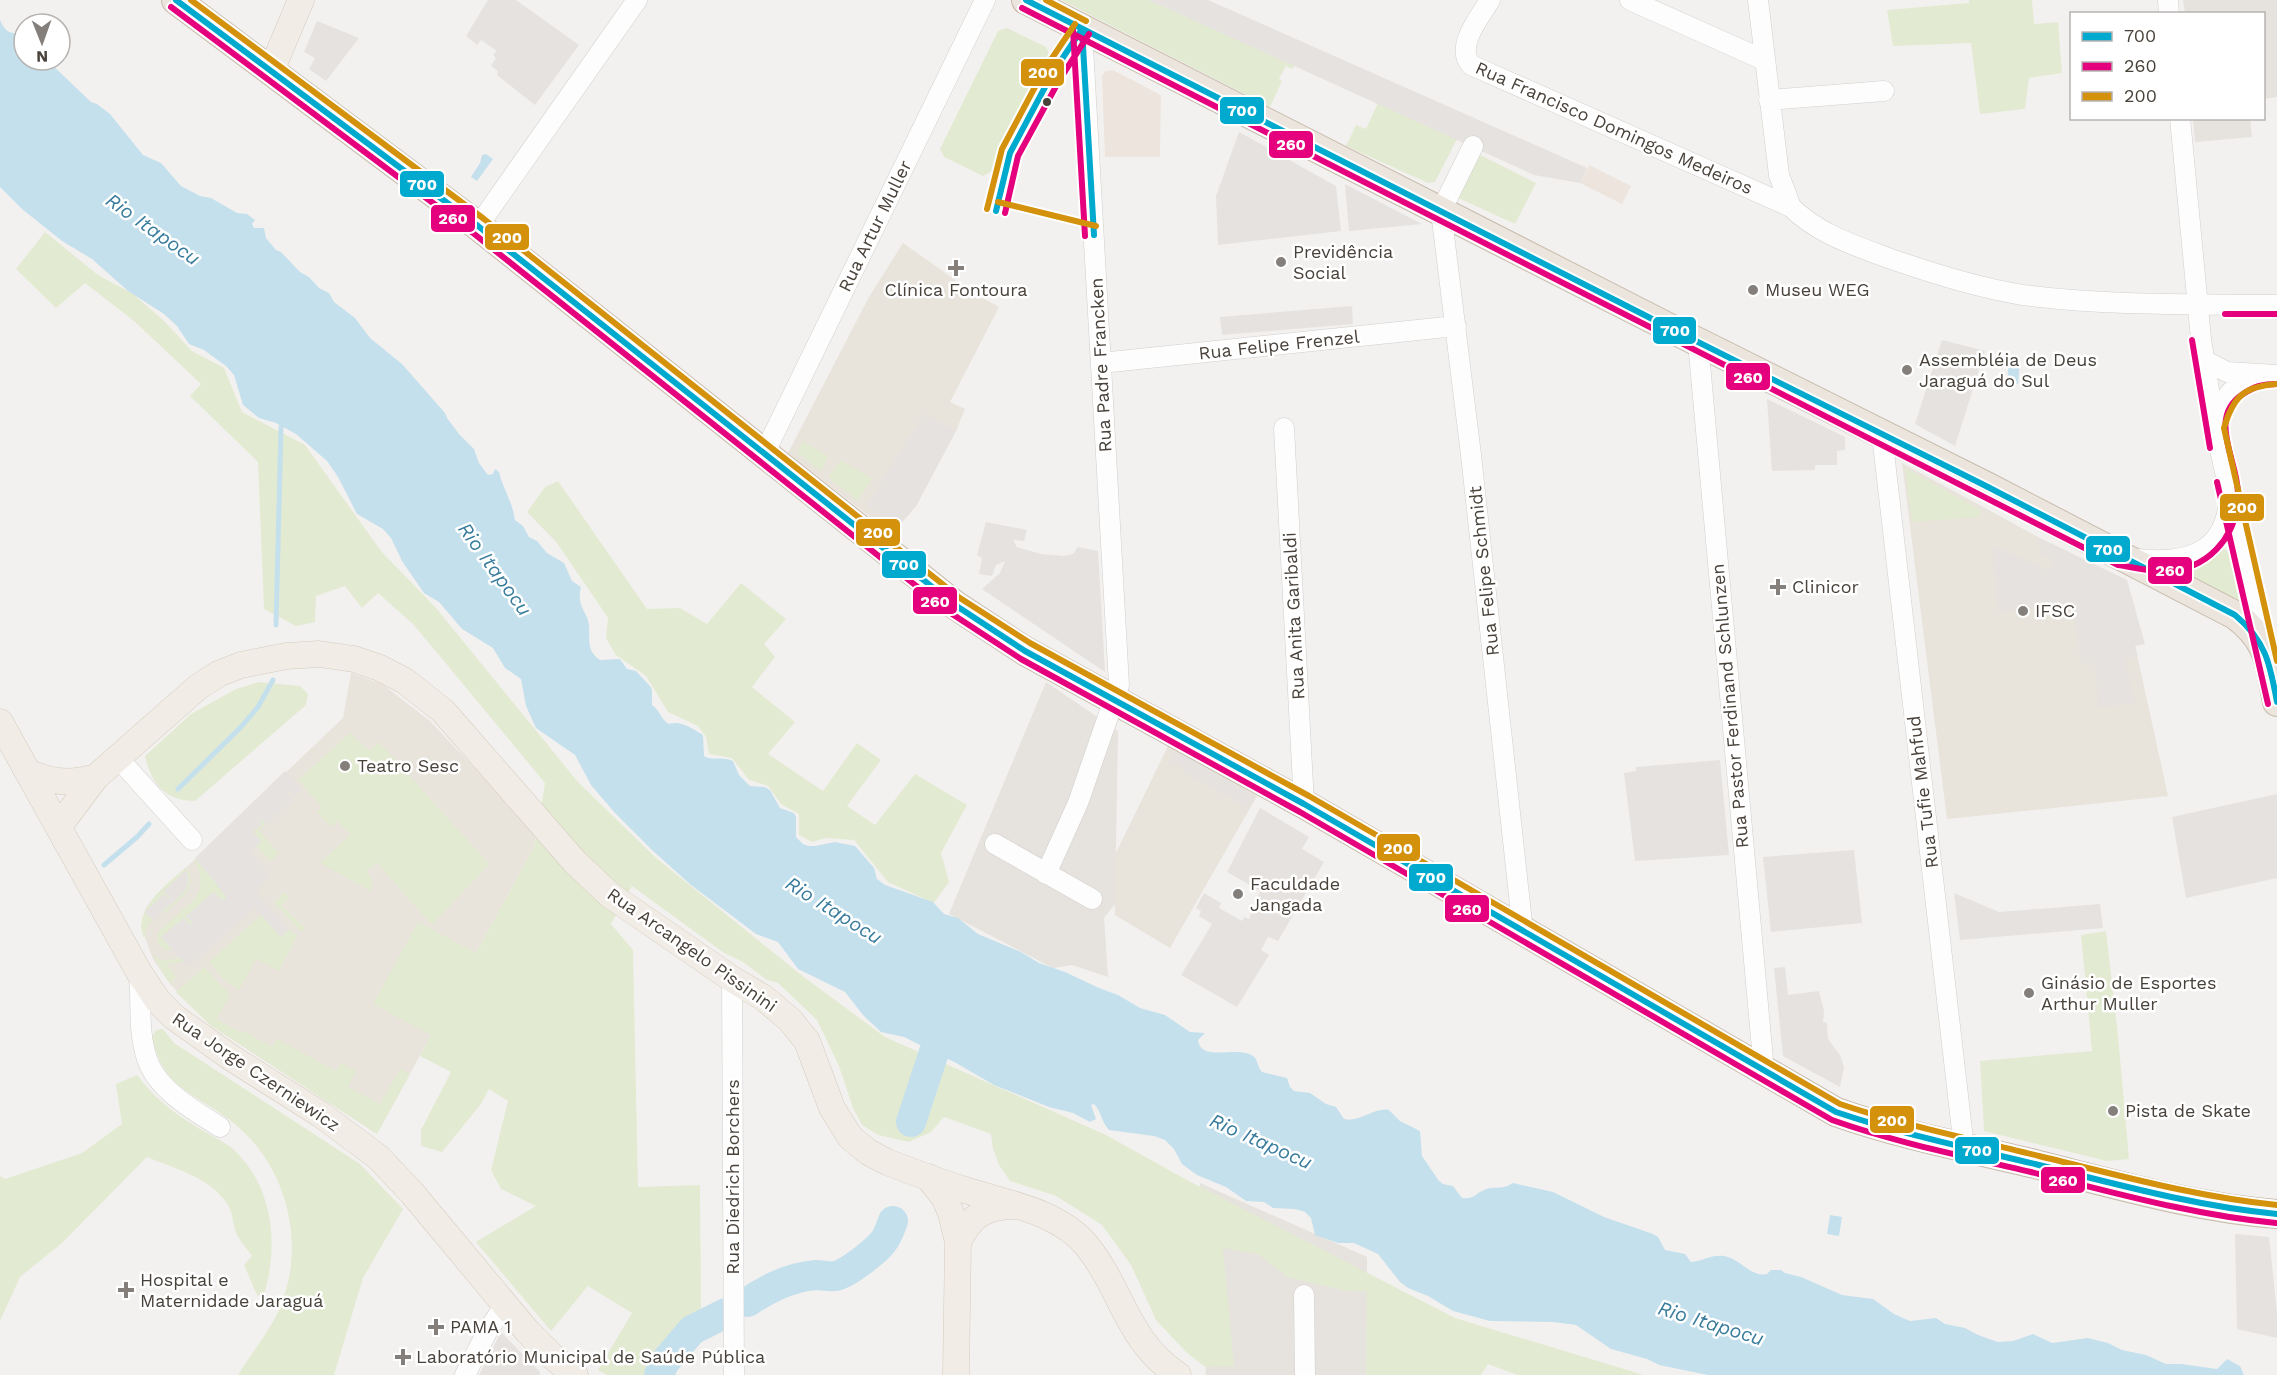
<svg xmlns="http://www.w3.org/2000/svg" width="2277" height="1375" viewBox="0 0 2277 1375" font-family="'Work Sans',sans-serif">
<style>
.residential{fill:#e6e2dd}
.commercial{fill:#ede5dd}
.education{fill:#e8e3db}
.green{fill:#e3ead2}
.parking{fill:#e5e2e0}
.water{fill:#c4e0ec}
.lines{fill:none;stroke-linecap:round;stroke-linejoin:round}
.stream{stroke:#c4e0ec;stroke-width:5}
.river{stroke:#c4e0ec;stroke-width:30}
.minor-casing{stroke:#d1cfcc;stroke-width:21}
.major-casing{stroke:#d4cbbe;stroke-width:27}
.highway-casing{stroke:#c8bbad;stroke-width:30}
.minor{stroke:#fdfdfd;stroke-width:20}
.major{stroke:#f1ede6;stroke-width:26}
.highway{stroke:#ebe5dd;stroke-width:28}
.bus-1-casing{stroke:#fff;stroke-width:10}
.bus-2-casing{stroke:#fff;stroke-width:10}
.bus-3-casing{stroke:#fff;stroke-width:10}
.bus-1{stroke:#00a9ce;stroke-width:6}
.bus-2{stroke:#e5007d;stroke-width:6}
.bus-3{stroke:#d4920c;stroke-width:6}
.bus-dot{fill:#49423b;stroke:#fff;stroke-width:2}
.poi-dot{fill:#847f7a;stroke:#fff;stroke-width:2}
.labels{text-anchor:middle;stroke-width:5;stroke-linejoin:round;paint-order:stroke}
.street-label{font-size:18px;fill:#49423b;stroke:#fff}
.poi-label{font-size:18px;fill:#49423b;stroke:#fff;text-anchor:start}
.water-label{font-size:20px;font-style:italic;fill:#397c9c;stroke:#fff}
.line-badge{stroke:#fff;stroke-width:2}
.badge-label{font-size:16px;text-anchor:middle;font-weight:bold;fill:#fff}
</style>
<rect width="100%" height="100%" fill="#f3f1ef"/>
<path class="residential" d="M2183 0H2277V97L2264 99V14L2185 13Z
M2193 119H2250L2252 137 2195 142Z
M1046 682 1118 731 1115 904 1104 918 1108 977 1072 965 1053 968 949 914Z
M1200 1183 1367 1257V1375H1206Z"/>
<path class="commercial" d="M1113 70 1161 95 1160 157H1105L1102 76 1106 71Z
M1589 165 1631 186 1622 204 1580 183Z"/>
<path class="education" d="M903 243 972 292 999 307 950 402 965 409 956 431 916 506 892 534 788 453 869 297Z
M1902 463 2040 538 2135 645 2168 796 1947 819Z
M351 673 382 684 430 721 536 833 534 847 377 1134 210 1025 170 984 153 959 141 927 146 908 152 900 343 718Z
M1169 744 1257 796 1170 948 1115 915 1114 857Z"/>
<path class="green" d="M1061 0H1149L1295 65 1292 69 1286 66 1279 79 1282 81 1270 107Z
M1969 0H2032L2034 24 2058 22 2062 73 2029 78 2025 109 1980 114 1971 43 1893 46 1887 10 1969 3Z
M1007 28 1046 47 1049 53 992 171 983 176 944 157 940 149 998 31Z
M1378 103 1457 139 1435 182 1428 183 1346 146 1356 125 1366 129Z
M1476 153 1536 183 1515 224 1456 197Z
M45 232 98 275 133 294 163 320 192 351 224 368 242 412 305 445 381 551 436 608 578 782 655 857 800 974 885 1037 1106 1135 1187 1180 1455 1318 1644 1375H1517L1488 1364 1481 1375H1366L1367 1291H1347L1288 1277 1258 1254 1223 1248 1234 1366 1205 1367 1185 1351 1156 1320 1131 1265 1102 1225 1056 1196 1010 1181 999 1165 993 1149 991 1134 944 1117 931 1132 909 1142 878 1135 862 1125 853 1108 839 1066 817 1020 778 983 767 980 743 962 724 953 632 886 611 924 633 950 638 1187 700 1185 701 1314H721V1332C697 1340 680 1351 671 1375H607L598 1370 632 1313 588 1286 551 1331 476 1242 536 1206 501 1189 491 1170 508 1101 489 1089 481 1104 442 1152 421 1146V1130L451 1072 420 1056 431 1035 373 1004 418 922 476 953 534 847 545 783 414 625 378 593 362 608 345 586 316 596 315 622 296 626 264 609 258 462 190 396 201 384 134 321 85 283 56 308 16 269Z
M803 441 828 456 821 472 797 452Z
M841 460 872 479 858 501 828 477Z
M1905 468 1980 510V517L1912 522Z
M558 481 647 609 680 608 707 624 741 583 786 619 764 644 775 657 752 687 795 722 768 754 823 791 857 743 881 760 847 806 875 825 915 774 967 805 941 853 949 882 934 903 888 882 854 840 826 838 812 842 799 835V814L781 804 768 786 749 780 732 758 709 754 706 737 698 726 668 712 646 676 616 655 606 638 608 618 557 543 527 512 545 487Z
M2224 549C2241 555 2244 595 2248 612L2171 576Z
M259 682 300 686 308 694 306 705 195 801C165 801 151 783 145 756L191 714 236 689Z
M350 733 369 751 379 742 489 864 432 925 377 863 367 871 372 880 371 891 320 863 350 835 338 821 331 827 317 812 322 807 298 780Z
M261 819 266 824 259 831 279 853 270 861 256 846 261 841 253 832 262 824 259 820Z
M195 858 227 897 226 899H221L213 892 187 916 193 923 191 925 184 918 162 937 172 949 165 950 157 943 158 932 195 899C203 886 202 873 194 860Z
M186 867C201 887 177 902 163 914L162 912C174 901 192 891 187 872L164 891 170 898 169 900 145 912 153 920 148 925 144 938C132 908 167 885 186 867Z
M285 892 289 897 281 905 305 928 301 932 274 903Z
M261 915 281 936 289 929 297 936 279 971 256 959 239 990 225 981 209 962Z
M2106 931 2118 1035 2129 1159 2107 1161 1984 1131 1980 1061 2092 1051 2081 935Z
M152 954C162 963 174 961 185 954L188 967 184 962 166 964 177 977 170 984Z
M204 967 230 994 217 1019 242 1033 244 1031 272 1047 277 1039 336 1071 341 1063 356 1071 348 1087 380 1104 400 1069 410 1074 377 1134 210 1025 176 992Z
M163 1029 174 1043 360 1164 403 1209 363 1278 334 1375H238C252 1352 271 1330 281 1305 307 1239 285 1160 227 1118 190 1091 163 1087 152 1037L156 1030Z
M137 1075C154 1098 175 1114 200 1129 210 1135 223 1141 232 1148 275 1187 279 1247 263 1298L257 1295 244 1265 252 1256C247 1249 240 1241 236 1233 233 1225 233 1215 229 1207 213 1178 175 1169 147 1157L62 1243 20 1277 0 1321V1176L5 1179 82 1153 122 1124 116 1084Z"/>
<path class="parking" d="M488 0H516L579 45 535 105 497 75 498 71 491 66 496 58 493 55 497 51 481 40 477 45 466 36Z
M1149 0H1208L1587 168 1580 183 1534 175Z
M317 21 359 38 326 81 309 69 315 58 304 52Z
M1239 132 1336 186 1341 231 1218 245 1216 196Z
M1345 184 1422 224 1349 231Z
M1352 306 1353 324 1222 335 1220 317Z
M1942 340 1985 351 1955 446 1915 424Z
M1767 399 1845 437V450L1837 451V465H1815V470L1772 471Z
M924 414 956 431 916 506 897 527 867 505Z
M986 522 1027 530 1024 541 1013 540 1017 547 1041 554 1064 556 1073 554 1078 547 1098 551 1105 672 982 589 1000 573 1005 561 996 565 992 576 979 574 982 558 977 555Z
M2040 538 2127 580 2145 644 2135 646 2138 656 2124 659 2135 702 2099 708 2095 663 2081 664 2073 602 2057 603V606L1999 612 1993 560 1995 554 1990 545 2048 570 2053 560 2038 553 2042 545 2037 542Z
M1176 750 1255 797 1248 808 1183 772 1184 769 1176 764 1174 767 1168 764Z
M1720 760 1729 855 1635 861 1624 773 1636 771V767Z
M285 771 302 789 294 796 288 790 286 792 293 800 266 824 261 819 259 820 262 824 253 832 261 841 251 851 270 876 256 892 289 929 281 937 255 908 188 967 161 937 184 918 190 925 193 923 186 916 214 892 221 900 226 899 227 897 195 858Z
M2277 794V878L2186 898 2172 817Z
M1260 808 1309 837 1302 849 1324 862 1278 941 1268 937 1261 950 1269 955 1237 1007 1181 975 1212 924 1199 916 1201 911 1196 908 1204 893 1221 903 1219 908 1242 921 1244 917 1249 919 1260 891 1227 872Z
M1854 850 1862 923 1771 932 1763 857Z
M186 870 189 880 185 891 153 920 145 912 164 894 169 899 170 898 164 891Z
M1954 893 1999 912 2100 904 2103 928 1960 940Z
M1785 967 1788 995 1819 991 1824 1011 1823 1022 1827 1023 1828 1039 1840 1055 1844 1067 1840 1087 1783 1056 1774 968Z
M2235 1234 2269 1237 2277 1313V1338L2237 1329Z
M501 1332 540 1372V1375H479Z"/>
<path class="water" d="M0 20C4 28 7 34 17 33L24 38V60H47L91 102 97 104 110 114 143 155 161 163 181 186 200 196 211 198 237 213 247 214 255 220 252 224 254 228H264L266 238 276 250 281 252 300 272 309 277 319 288 329 293 334 302 355 318 370 338 402 364 445 413 447 418 459 434 474 449 479 463 488 475 493 474 495 469 499 472C503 489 512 500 515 520L523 526 529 537 537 541 547 553 564 563 572 581 581 587C576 607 587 610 589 625 590 639 586 651 600 660L620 659 627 669 636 671 650 686 652 690V705C660 710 661 720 669 724 681 720 693 729 703 735L704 756C711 761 721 756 733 761L739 775 750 786 765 787 770 790 780 808 794 813 796 817V837L803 844 808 846H815L835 842 855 846 874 868 877 879 885 885 933 902 944 914 958 918 978 934 1021 952 1039 963 1065 972 1099 988 1118 995 1140 1008 1165 1015 1190 1032 1205 1033 1198 1040C1201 1063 1237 1045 1253 1056 1258 1059 1257 1067 1262 1072L1287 1078 1290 1087 1294 1091 1310 1093 1326 1104 1336 1107 1344 1119C1360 1123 1374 1107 1389 1110L1400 1121 1420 1131 1422 1156 1439 1181 1443 1184 1453 1186 1462 1198C1476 1199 1474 1194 1484 1190 1495 1185 1500 1191 1513 1183L1553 1192 1604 1217 1653 1234 1658 1237 1665 1250 1685 1254 1691 1262C1703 1261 1712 1254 1724 1256 1740 1258 1751 1278 1767 1274L1771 1270H1781L1785 1273 1801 1277 1842 1295 1873 1299 1894 1314 1910 1321 1936 1318 1945 1324 1965 1328 1978 1335 1998 1342 2013 1341 2033 1334 2052 1343 2088 1338 2108 1343 2122 1350 2146 1355 2166 1364H2181L2217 1369 2227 1359 2240 1366 2244 1375H1708L1659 1365 1647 1359 1611 1349 1576 1325 1553 1322 1490 1321 1453 1311 1428 1296 1408 1288 1400 1282 1378 1254 1354 1243H1338L1315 1235 1311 1218 1305 1212 1295 1209 1273 1208 1264 1202 1246 1201 1226 1187 1197 1175 1182 1164 1174 1149 1165 1140 1154 1136 1109 1130C1101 1121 1102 1113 1094 1104L1091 1105 1096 1119 1090 1122 1073 1113 1049 1107 994 1085 956 1063 904 1037 881 1032 863 1015 845 992 798 969 778 942 756 934 691 885 653 851 615 813 591 785 575 755 536 728 526 706 521 679 505 668 493 648 462 629 439 602 424 593 402 561 391 538 383 529 357 514 338 477 327 461 296 434 276 423 259 418 243 405 234 375 226 366 204 350 189 344 177 326 164 314 128 291 92 259 62 241 22 209 0 187Z
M486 154 493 159 477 181 471 177 480 163 482 155Z
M2009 359 2020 360 2018 384 2007 383Z
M1830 1215 1842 1217 1839 1236 1827 1234Z"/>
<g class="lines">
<path class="stream" d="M276 625 281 427 286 421
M178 789 241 727 258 707 273 680
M104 865 137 837 149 824"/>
<path class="river" d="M911 1122 934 1052
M748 1302C768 1288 791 1277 816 1275 822 1275 829 1277 835 1276 846 1275 876 1251 883 1242 888 1236 890 1229 893 1221
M659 1375 664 1363 692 1330 726 1313"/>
<defs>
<path id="minor" d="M1490 0C1479 18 1455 47 1471 65L1791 207C1818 234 1856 246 1891 259 1934 274 1978 288 2023 295 2107 306 2192 304 2277 305
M1630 0 1764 60
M1758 0 1779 175 1791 207
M2168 0 2169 14
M1769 100 1884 91
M2180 118 2201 339 2215 428 2264 642
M1473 146 1441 211 1471 455 1523 932
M478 226 637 0
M1698 342 1764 1071
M2204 360 2227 372 2277 375
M1101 363 1456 326
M2216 422C2223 395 2233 386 2258 375
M1284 428 1304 804
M1882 435 1964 1148
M765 452 985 0
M2137 559C2184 564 2225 555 2229 500
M118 758 192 840
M995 844 1092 899
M1046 874 1078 803 1119 685 1082 29
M140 974C140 1065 140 1078 220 1127
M732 979 734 1375
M1304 1295 1305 1375
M465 1375 488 1330 505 1305"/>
<path id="major" d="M271 71 301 0
M0 722 140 974 158 1001 174 1017 230 1057 320 1114 378 1157 412 1193 527 1331 553 1357 575 1375
M28 772C52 783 71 784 96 777
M59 826 96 777 198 687 218 674 241 665 286 656 319 654 354 659 380 668 405 681 443 711 575 862 610 895 732 979 764 998 790 1020 807 1041 832 1108 850 1137 868 1152 887 1162C913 1172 939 1182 965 1190 1005 1203 1059 1211 1087 1246 1123 1291 1126 1340 1178 1375
M928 1177 944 1197 951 1213 958 1242 956 1375
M958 1242C972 1215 983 1207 1014 1206"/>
<path id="highway" d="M176 0 478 226 955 605 1025 651 1304 804 1836 1112C1901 1135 1968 1148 2035 1164 2115 1184 2195 1208 2277 1214
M1026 0 1664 325 1986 486 2235 615C2270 641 2269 663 2277 702"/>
</defs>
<use href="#minor" class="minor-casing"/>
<use href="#major" class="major-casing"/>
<use href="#highway" class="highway-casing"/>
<use href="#minor" class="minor"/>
<use href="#major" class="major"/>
<use href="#highway" class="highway"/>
<defs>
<path id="bus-1" d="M176 0 478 226 955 605 1025 651 1304 804 1836 1112C1901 1134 1968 1148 2035 1164 2116 1184 2194 1206 2277 1214
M1026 0 1664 325 1986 486 2235 615C2266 641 2270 664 2277 702
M1082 29 1094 235
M996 211 1010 153 1052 74 1082 29"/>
<path id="bus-2" d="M171 7 473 233 949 612 1021 659 1300 812 1832 1120C1897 1143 1964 1156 2031 1172 2112 1192 2192 1215 2276 1223
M1022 8 2118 565C2132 567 2148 571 2163 571 2207 571 2237 538 2238 495 2239 462 2206 418 2243 394 2255 386 2263 384 2277 384
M1073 30 1085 236
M1005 213 1018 156 1060 79 1089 34
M2225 314H2277
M2192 340 2210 448
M2217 482 2268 704"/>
<path id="bus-3" d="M191 0 484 219 960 598 1030 643 1309 796 1840 1104C1905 1126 1972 1139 2039 1156 2118 1175 2196 1197 2277 1205
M1046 0 1086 21
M998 202 1096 226
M987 209 1002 149 1044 70 1075 24
M2277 384C2244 386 2233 397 2224 428L2277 661"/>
</defs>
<use href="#bus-1" class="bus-1-casing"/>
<use href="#bus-2" class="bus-2-casing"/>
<use href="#bus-3" class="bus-3-casing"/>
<use href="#bus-1" class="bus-1"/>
<use href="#bus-2" class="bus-2"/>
<use href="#bus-3" class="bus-3"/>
</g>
<circle class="bus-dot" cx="1047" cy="102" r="5"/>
<g class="poi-dot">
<circle cx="1281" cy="262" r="6"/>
<path d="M953 259h6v6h6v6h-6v6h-6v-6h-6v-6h6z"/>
<circle cx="1753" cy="290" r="6"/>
<circle cx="1907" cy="370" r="6"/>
<path d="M1775 578h6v6h6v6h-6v6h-6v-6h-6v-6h6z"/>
<circle cx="2023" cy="611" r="6"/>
<circle cx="345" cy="766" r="6"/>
<circle cx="1238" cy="894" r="6"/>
<circle cx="2029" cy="993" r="6"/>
<circle cx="2113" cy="1111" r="6"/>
<path d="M123 1281h6v6h6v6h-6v6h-6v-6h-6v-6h6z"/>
<path d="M433 1318h6v6h6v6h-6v6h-6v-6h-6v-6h6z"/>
<path d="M400 1348h6v6h6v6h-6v6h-6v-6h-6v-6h6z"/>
</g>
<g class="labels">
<g class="street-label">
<text transform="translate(1614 128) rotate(24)" y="6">Rua Francisco Domingos Medeiros</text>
<text transform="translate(875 226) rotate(-64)" y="6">Rua Artur Muller</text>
<text transform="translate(1279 345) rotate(-6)" y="6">Rua Felipe Frenzel</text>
<text transform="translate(1101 365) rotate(-93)" y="6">Rua Padre Francken</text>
<text transform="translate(1484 571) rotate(-96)" y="6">Rua Felipe Schmidt</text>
<text transform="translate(1294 616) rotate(-93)" y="6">Rua Anita Garibaldi</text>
<text transform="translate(1730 706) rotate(-95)" y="6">Rua Pastor Ferdinand Schlunzen</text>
<text transform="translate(1923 792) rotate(-97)" y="6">Rua Tufie Mahfud</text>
<text transform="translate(692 950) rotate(35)" y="6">Rua Arcangelo Pissinini</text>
<text transform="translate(256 1072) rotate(34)" y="6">Rua Jorge Czerniewicz</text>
<text transform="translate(733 1177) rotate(-90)" y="6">Rua Diedrich Borchers</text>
</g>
<g class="poi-label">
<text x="1293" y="258">Previdência<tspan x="1293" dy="21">Social</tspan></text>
<text x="956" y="296" text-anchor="middle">Clínica Fontoura</text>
<text x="1765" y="296">Museu WEG</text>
<text x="1919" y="366">Assembléia de Deus<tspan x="1919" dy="21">Jaraguá do Sul</tspan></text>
<text x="1792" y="593">Clinicor</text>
<text x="2035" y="617">IFSC</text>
<text x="357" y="772">Teatro Sesc</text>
<text x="1250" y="890">Faculdade<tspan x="1250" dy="21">Jangada</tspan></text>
<text x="2041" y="989">Ginásio de Esportes<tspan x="2041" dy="21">Arthur Muller</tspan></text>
<text x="2125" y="1117">Pista de Skate</text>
<text x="140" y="1286">Hospital e<tspan x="140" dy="21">Maternidade Jaraguá</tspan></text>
<text x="450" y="1333">PAMA 1</text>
<text x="416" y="1363">Laboratório Municipal de Saúde Pública</text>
</g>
<g class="water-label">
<text transform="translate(153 229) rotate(35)" y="7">Rio Itapocu</text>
<text transform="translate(495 569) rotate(54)" y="7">Rio Itapocu</text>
<text transform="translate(834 910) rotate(32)" y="7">Rio Itapocu</text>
<text transform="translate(1261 1141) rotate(24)" y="7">Rio Itapocu</text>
<text transform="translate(1711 1323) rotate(17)" y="7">Rio Itapocu</text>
</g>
</g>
<g class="line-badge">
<rect x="1020" y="58" width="45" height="29" rx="6" fill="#d4920c"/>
<rect x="1219" y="96" width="46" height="29" rx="6" fill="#00a9ce"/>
<rect x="1268" y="130" width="46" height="29" rx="6" fill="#e5007d"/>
<rect x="399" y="170" width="46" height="28" rx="6" fill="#00a9ce"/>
<rect x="430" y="204" width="46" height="29" rx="6" fill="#e5007d"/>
<rect x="484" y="223" width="46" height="28" rx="6" fill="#d4920c"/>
<rect x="1652" y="316" width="45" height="29" rx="6" fill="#00a9ce"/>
<rect x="1725" y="362" width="46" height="29" rx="6" fill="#e5007d"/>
<rect x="2219" y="493" width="46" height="29" rx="6" fill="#d4920c"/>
<rect x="855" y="518" width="46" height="29" rx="6" fill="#d4920c"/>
<rect x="2085" y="535" width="46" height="28" rx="6" fill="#00a9ce"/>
<rect x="881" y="550" width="46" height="29" rx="6" fill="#00a9ce"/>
<rect x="2147" y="556" width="46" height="29" rx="6" fill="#e5007d"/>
<rect x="912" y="586" width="46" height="29" rx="6" fill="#e5007d"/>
<rect x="1376" y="833" width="45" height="29" rx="6" fill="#d4920c"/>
<rect x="1408" y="863" width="46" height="29" rx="6" fill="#00a9ce"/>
<rect x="1444" y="894" width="46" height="29" rx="6" fill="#e5007d"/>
<rect x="1869" y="1105" width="46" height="29" rx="6" fill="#d4920c"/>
<rect x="1954" y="1136" width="46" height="29" rx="6" fill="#00a9ce"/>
<rect x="2040" y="1166" width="46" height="28" rx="6" fill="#e5007d"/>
</g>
<g class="badge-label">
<text x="1043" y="78">200</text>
<text x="1242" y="116">700</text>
<text x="1291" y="150">260</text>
<text x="422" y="190">700</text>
<text x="453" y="224">260</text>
<text x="507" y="243">200</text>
<text x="1675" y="336">700</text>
<text x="1748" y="383">260</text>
<text x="2242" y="513">200</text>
<text x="878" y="538">200</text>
<text x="2108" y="555">700</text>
<text x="904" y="570">700</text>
<text x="2170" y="576">260</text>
<text x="935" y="607">260</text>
<text x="1398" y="854">200</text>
<text x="1431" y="883">700</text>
<text x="1467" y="915">260</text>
<text x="1892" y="1126">200</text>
<text x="1977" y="1156">700</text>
<text x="2063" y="1186">260</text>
</g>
<rect x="2070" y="12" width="195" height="108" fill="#ffffff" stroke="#b6b3b1" stroke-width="1.5"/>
<rect x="2082" y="32" width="30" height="9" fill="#00a9ce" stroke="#b6b3b1" stroke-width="1.5"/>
<text x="2124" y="42" font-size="18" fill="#49423b">700</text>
<rect x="2082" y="62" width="30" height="9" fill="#e5007d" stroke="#b6b3b1" stroke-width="1.5"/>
<text x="2124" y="72" font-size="18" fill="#49423b">260</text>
<rect x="2082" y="92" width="30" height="9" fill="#d4920c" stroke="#b6b3b1" stroke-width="1.5"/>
<text x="2124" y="102" font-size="18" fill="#49423b">200</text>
<g transform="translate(42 42) rotate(179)"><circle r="28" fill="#ffffff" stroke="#b6b3b1" stroke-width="1.5"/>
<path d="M0-4.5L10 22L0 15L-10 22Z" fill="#847f7a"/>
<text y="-9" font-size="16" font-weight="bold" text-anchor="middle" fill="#49423b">N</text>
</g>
</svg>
